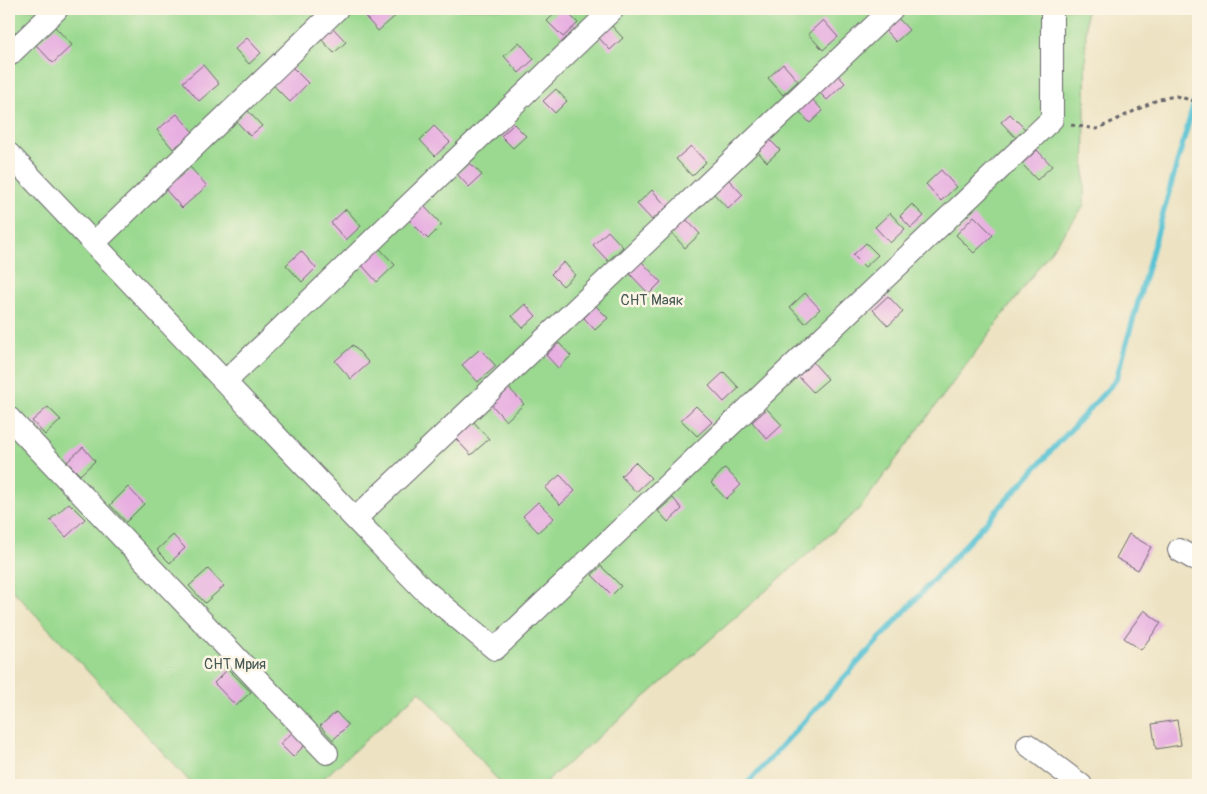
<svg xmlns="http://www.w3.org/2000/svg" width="1207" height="794" viewBox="0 0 1207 794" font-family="Pangolin,sans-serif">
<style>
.green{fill:#9ad98f;stroke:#5e7e65}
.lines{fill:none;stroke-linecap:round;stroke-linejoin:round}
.stream{stroke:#59c3d4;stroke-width:5.5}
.building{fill:#e7aee1}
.minor-casing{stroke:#69666b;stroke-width:24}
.path{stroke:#69666b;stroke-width:3;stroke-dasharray:4 4;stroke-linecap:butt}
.minor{stroke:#fff;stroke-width:22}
.labels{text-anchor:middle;stroke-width:5;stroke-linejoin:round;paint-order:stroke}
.park-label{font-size:15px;fill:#465954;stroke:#fcf5e5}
</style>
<rect width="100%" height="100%" fill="#fcf5e5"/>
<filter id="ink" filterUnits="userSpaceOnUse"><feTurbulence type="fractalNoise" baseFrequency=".02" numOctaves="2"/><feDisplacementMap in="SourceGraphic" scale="10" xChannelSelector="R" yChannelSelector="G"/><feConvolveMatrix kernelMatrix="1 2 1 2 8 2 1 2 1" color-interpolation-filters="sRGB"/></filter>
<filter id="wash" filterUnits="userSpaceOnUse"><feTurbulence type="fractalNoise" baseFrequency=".0096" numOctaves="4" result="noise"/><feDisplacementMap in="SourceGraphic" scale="20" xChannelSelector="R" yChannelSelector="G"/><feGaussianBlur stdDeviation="1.12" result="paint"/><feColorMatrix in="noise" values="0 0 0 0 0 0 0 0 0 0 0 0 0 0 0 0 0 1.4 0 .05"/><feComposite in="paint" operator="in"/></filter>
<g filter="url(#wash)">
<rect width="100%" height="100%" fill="#ede3c3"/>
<path class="green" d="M9 9H1086L1084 206 860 508 638 703 542 785H502L420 691 316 785H193L9 586Z"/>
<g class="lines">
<path class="stream" d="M746 785 1116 380 1198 89"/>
</g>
<g id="blocks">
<path class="building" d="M362 9H397L400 12 378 31 360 11Z
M560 9H564L578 23 563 37 547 21Z
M898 18 909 30 896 42 885 30Z
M823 20 838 37 823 50 808 34Z
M611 25 623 38 610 50 599 38Z
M55 27 72 45 53 63 36 45Z
M332 27 346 42 334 53 320 38Z
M247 38 261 53 249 64 235 49Z
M519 42 534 59 519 73 504 56Z
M783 64 798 81 783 95 768 78Z
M203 65 219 84 199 101 183 82Z
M291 66 308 83 290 102 272 84Z
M835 72 845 83 827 100 816 89Z
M556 89 567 101 555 113 543 101Z
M811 98 823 111 810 123 798 110Z
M247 110 262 126 250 136 236 121Z
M177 114 194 133 173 149 157 130Z
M1010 114 1025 129 1016 138 1001 122Z
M514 124 526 136 513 148 501 136Z
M434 126 450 142 435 156 420 140Z
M768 138 780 150 767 162 756 150Z
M691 146 706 162 692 176 676 159Z
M1037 150 1052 166 1037 180 1022 164Z
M470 163 482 175 469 187 457 174Z
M190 167 207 186 182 208 165 189Z
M941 170 956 187 941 201 926 184Z
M728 179 743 195 728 209 713 193Z
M652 190 667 207 652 220 637 204Z
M422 204 442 225 428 239 407 218Z
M912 204 924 216 911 228 900 216Z
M346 209 361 226 346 240 331 223Z
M890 213 905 229 890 243 875 227Z
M974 216 993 235 974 253 956 235Z
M684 217 700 234 685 248 670 231Z
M608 231 623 247 608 261 593 245Z
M866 243 878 255 865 267 853 255Z
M379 248 395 265 377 282 361 264Z
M301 251 316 268 302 282 286 265Z
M641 261 661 282 649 294 629 273Z
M564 262 575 275 563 286 551 274Z
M805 293 820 309 805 323 790 307Z
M888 296 903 312 888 326 873 310Z
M525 304 536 316 523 328 512 316Z
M596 306 608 318 595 330 584 318Z
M559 343 571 356 558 368 546 355Z
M353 345 369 363 351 379 335 361Z
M480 349 496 366 478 382 462 365Z
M813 362 828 379 813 392 798 376Z
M724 372 739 388 724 402 709 386Z
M508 387 524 404 506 421 490 403Z
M696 406 712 422 697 436 681 420Z
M48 407 61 420 45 435 32 421Z
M767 409 782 425 767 439 752 422Z
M473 421 489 439 471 455 455 438Z
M83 447 95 461 80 475 67 462Z
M635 462 651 478 636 492 621 476Z
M725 468 741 485 726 499 711 483Z
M560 475 575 491 560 505 545 488Z
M128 487 144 504 126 522 110 505Z
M673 498 682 509 668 522 658 511Z
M538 502 554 518 538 532 523 516Z
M69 503 85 519 66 537 50 520Z
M1129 534 1151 547 1138 570 1116 558Z
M173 535 185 548 170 563 157 550Z
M601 566 621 586 612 595 592 575Z
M208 569 224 586 205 603 189 586Z
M1144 610 1161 623 1141 650 1124 638Z
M228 669 251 692 236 706 214 683Z
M336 712 348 725 333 740 320 726Z
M1177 720 1181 745 1156 749 1152 724Z
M296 729 308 742 293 757 280 744Z"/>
</g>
</g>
<g filter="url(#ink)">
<use href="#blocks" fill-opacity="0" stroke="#69666b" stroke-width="1"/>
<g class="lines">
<defs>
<path id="minor" d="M9 55 57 9
M9 154 355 519 423 589 495 649 1052 119V9
M94 243 337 9
M225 382 613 9
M9 418 327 753
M355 519 892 9
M1179 550 1198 561
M1028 745 1081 785"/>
</defs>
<use href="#minor" class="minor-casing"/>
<path class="path" d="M1071 125 1097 129 1159 99 1176 96 1198 102"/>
<use href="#minor" class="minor"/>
</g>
</g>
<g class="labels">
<g class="park-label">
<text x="652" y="305">СНТ Маяк</text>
<text x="235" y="669">СНТ Мрия</text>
</g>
</g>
<rect width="1207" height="794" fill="none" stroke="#fcf5e5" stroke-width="30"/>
</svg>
